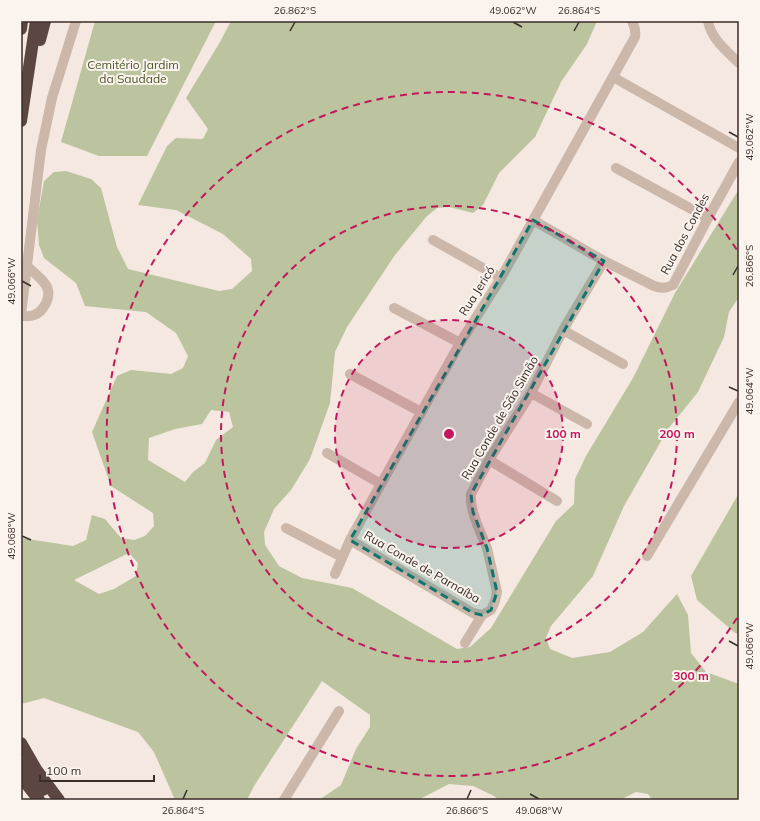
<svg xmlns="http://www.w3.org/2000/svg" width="760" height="821" viewBox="0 0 760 821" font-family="Mulish,sans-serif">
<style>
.green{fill:#bbc39f;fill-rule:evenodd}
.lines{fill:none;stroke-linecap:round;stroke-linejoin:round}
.minor{stroke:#ccb7ab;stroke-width:10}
.highway{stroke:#5b4641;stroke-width:12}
.marked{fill:#0f766e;fill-opacity:0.2;stroke:#0f766e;stroke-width:3;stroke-dasharray:8 5;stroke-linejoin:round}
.ticks{fill:none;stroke:#3a2e2a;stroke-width:1.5}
.ring{fill:none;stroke:#c2185b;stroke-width:2;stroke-dasharray:7 5}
.labels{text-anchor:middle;stroke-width:4;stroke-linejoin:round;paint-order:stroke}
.park-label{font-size:12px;fill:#4e592d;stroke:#fbf3ed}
.street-label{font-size:12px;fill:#3a2e2a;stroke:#fbf3ed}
.centre{fill:#c2185b;stroke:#fbf3ed;stroke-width:2}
.ring-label{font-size:12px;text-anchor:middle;font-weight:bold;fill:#c2185b;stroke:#fbf3ed;stroke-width:4;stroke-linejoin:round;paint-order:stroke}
.neatline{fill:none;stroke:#3a2e2a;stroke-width:1.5}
.ticks-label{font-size:10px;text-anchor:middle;fill:#3a2e2a}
</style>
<rect width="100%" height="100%" fill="#f4e8e0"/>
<path class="green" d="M95 21H216L147 156H99L61 142Z
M231 21H597L587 44 561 82 535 137 499 173 483 205 473 213 449 207 437 208 427 216 395 255 347 327 335 352 330 403 310 459 291 490 274 509 264 532 265 545 279 566 302 578 352 588 457 649 470 647 491 628 556 521 574 504 575 479 586 456 633 378 675 293 739 189V297L729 312 724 337 698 392 668 429 624 506 593 576 551 626 546 638 550 649 572 658 610 652 643 632 677 594 688 615 691 653 706 672 739 684V800H652L648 794 636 792 620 800H499L494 796 473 786 449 784 418 800H319L341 785 356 749 370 727V715L322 681 254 786 247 800H175L154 752 138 732 44 698 21 704V538L73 546 86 540 92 515 105 519 121 538 134 540 145 536 154 526 153 513 111 486 92 432 117 376 131 370 171 374 183 368 188 356 176 333 146 312 85 306 76 283 44 258 39 245 37 220 44 181 54 172 66 171 91 179 101 188 117 247 128 269 219 291 232 289 252 271 251 259 223 234 176 210 138 205 167 146 176 138 203 139 208 129 186 98 220 42ZM211 410 229 412 233 427 216 440 205 463 193 472 185 482 148 460 149 438 175 429 202 424ZM129 553 138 563 136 576 114 589 99 594 74 580Z
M739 493V634L735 633 697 600 691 576Z"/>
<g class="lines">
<path class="minor" d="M708 21C711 39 727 51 739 63
M613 77 739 148
M616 168 708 218
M533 220 604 261 654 286C662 289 666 288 673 285L708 218 739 162
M433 240 501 278
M394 308 460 343
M21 315 41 150 52 98 76 21
M21 316C25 316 30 317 34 315 43 312 50 299 48 290 46 281 33 272 27 266
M563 330 623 364
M350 374 421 412
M531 393 587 424
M327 453 381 484
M489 460 557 501
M286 528 342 557
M350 540 473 613 482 615
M647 556 739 402
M335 574 350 540 381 484 460 343 501 278 635 37C636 31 635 27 632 21
M465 643 482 615 491 610 495 601 497 592 487 548 477 524 473 512 471 502V494L489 460 531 393 563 330 604 261
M284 800 339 711"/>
<path class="highway" d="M21 29 22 21
M40 40 45 21
M21 121 36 21
M21 743 36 769 59 800
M21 764 43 790
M21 777 39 800"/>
</g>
<path class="marked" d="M533 220 604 261 471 494 473 512 487 548 497 592 491 610 482 615 473 613 350 540Z"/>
<path class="ticks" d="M513 22 522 27M290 31 295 22M574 31 579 22M729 132 738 137M733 275 738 266M22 281 31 286M729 387 738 391M22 536 31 540M729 641 738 646M530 794 539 799M183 799 187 790M467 799 471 790"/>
<circle cx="449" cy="434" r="114" fill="#c2185b" fill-opacity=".12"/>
<g class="ring">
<circle cx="449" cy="434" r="114"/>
<circle cx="449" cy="434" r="228"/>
<path d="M737 618A342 342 0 1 1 737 250"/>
</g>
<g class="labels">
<g class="park-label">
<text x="133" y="69">Cemitério Jardim<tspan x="133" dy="14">da Saudade</tspan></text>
</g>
<g class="street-label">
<text transform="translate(685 234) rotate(-62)" y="4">Rua dos Condes</text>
<text transform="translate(477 291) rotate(-58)" y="4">Rua Jericó</text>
<text transform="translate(500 418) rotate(-60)" y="4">Rua Conde de São Simão</text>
<text transform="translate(422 567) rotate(30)" y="4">Rua Conde de Parnaíba</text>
</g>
</g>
<circle cx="449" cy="434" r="6" class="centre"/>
<g class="ring-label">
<text x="563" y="438">100 m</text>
<text x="677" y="438">200 m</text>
<text x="691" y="680">300 m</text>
</g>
<rect width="760" height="821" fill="none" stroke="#fbf3ed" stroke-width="44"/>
<path d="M40 775v6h114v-6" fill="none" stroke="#3a2e2a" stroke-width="2"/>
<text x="46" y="775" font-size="12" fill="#3a2e2a" stroke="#fbf3ed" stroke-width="3" paint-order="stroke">100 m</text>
<rect x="22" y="22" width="716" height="777" class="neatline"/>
<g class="ticks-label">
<text x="295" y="14">26.862°S</text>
<text x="513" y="14">49.062°W</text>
<text x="579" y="14">26.864°S</text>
<text transform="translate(749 137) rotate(-90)" y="4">49.062°W</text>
<text transform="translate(749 266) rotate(-90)" y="4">26.866°S</text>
<text transform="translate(11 281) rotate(-90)" y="4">49.066°W</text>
<text transform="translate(749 391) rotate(-90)" y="4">49.064°W</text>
<text transform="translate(11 536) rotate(-90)" y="4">49.068°W</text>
<text transform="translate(749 646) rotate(-90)" y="4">49.066°W</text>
<text x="183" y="814">26.864°S</text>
<text x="467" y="814">26.866°S</text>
<text x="539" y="814">49.068°W</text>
</g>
</svg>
